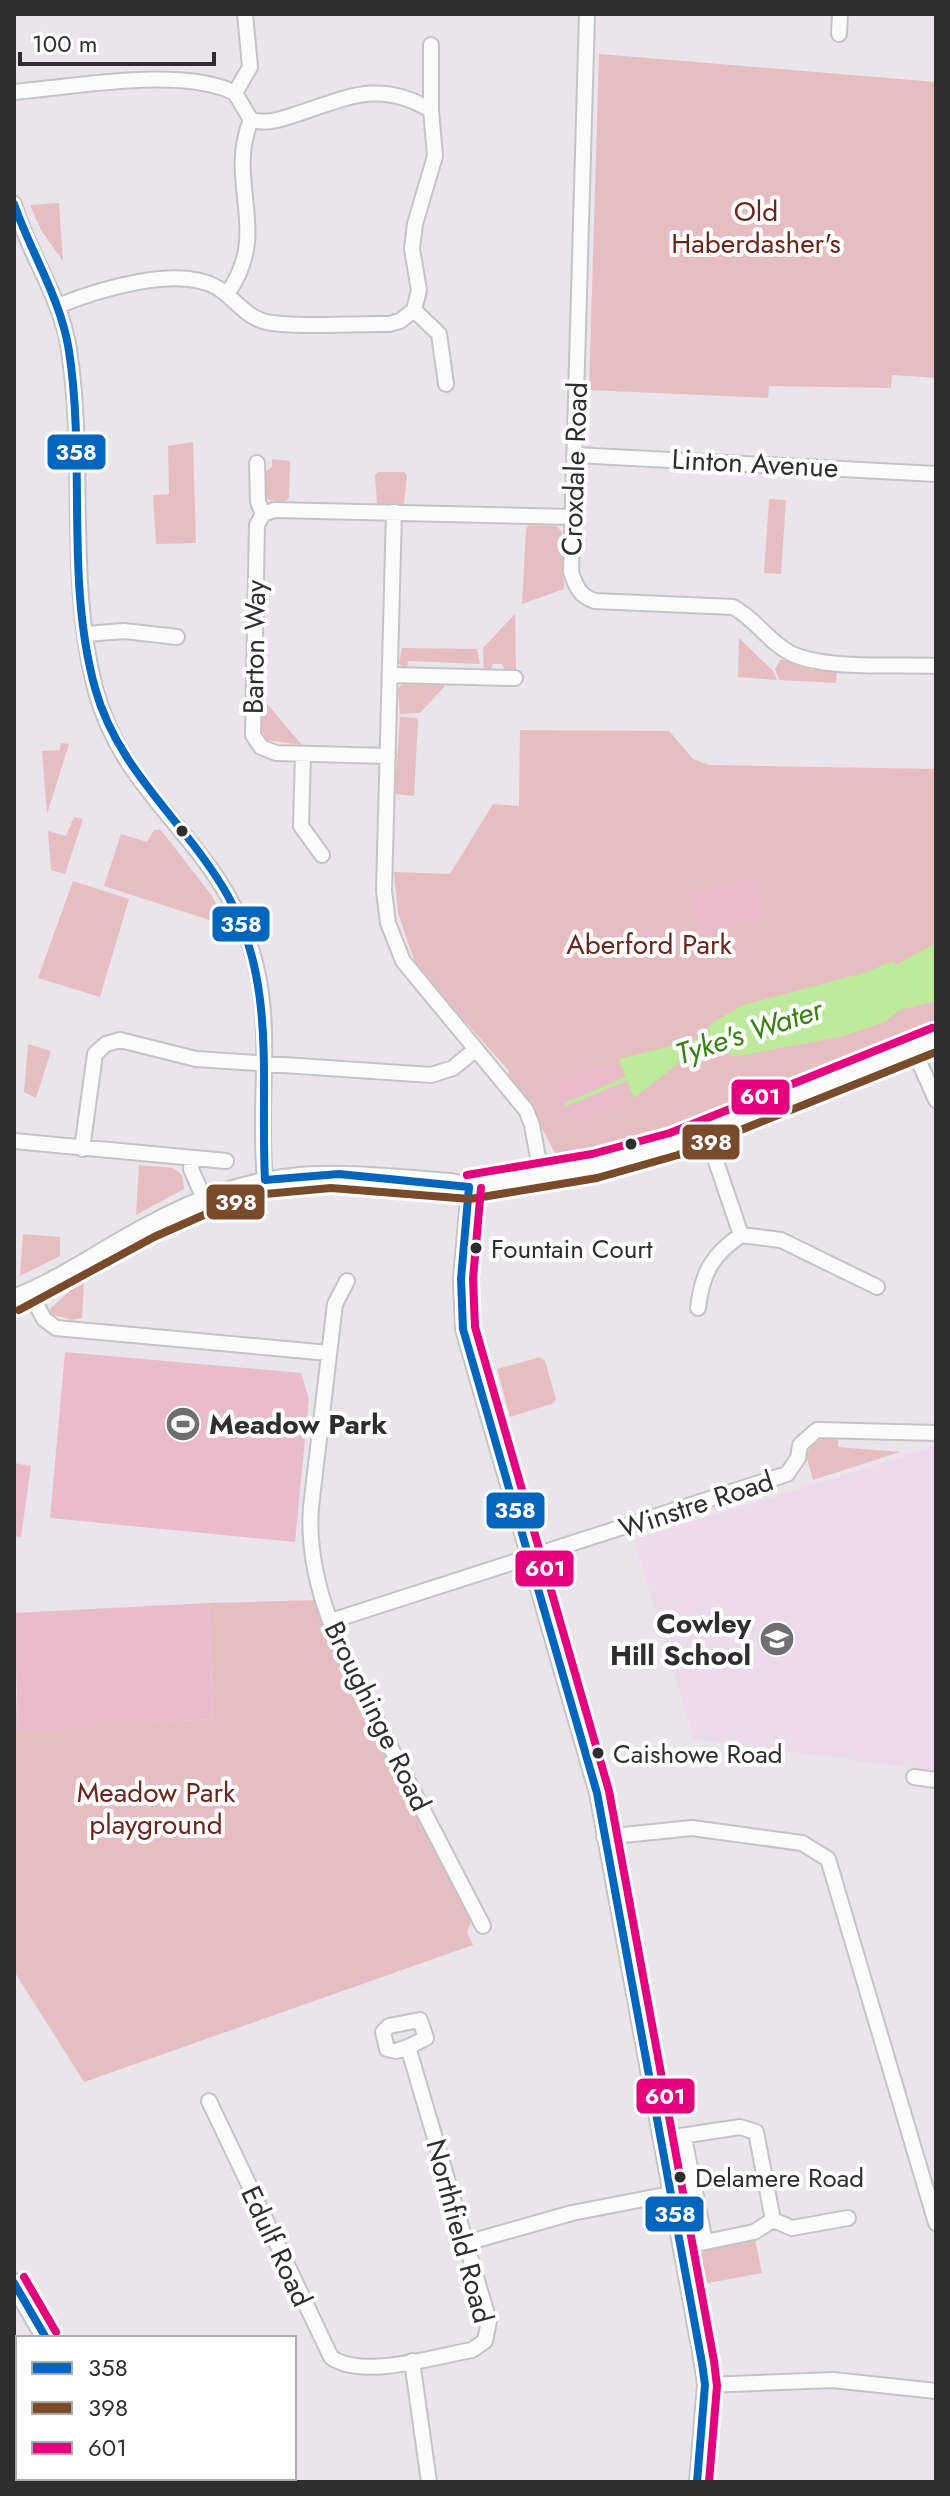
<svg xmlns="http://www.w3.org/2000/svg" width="950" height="2496" viewBox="0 0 950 2496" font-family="Jost,sans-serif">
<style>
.education{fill:#eddaed}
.green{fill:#e6bec2}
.pitch{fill:#eabccb}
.water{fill:#bcea9a}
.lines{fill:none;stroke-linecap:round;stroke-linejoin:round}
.stream{stroke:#bcea9a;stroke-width:4}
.street-casing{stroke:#c4c4c6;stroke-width:18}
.secondary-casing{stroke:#c4c4c6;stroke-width:22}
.street{stroke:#fcfbfc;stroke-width:14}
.secondary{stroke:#fcfbfc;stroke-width:18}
.bus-1-casing{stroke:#fff;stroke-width:14}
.bus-2-casing{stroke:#fff;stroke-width:14}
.bus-3-casing{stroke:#fff;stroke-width:14}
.bus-1{stroke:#0065bd;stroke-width:8}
.bus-2{stroke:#7a4b2a;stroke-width:8}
.bus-3{stroke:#e5007d;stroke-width:8}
.bus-dot{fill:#2e2e2e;stroke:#fff;stroke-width:3}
.labels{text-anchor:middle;stroke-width:8;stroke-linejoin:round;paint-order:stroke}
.bus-label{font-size:26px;fill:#2e2e2e;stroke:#fff;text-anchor:start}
.park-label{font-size:28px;fill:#6b251d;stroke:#fff}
.street-label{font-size:28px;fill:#2e2e2e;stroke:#fff}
.poi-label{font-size:28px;font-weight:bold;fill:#2e2e2e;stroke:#fff;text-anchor:start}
.water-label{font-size:30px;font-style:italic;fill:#378310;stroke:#fff}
.line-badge{stroke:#fff;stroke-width:3}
.badge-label{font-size:22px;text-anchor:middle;font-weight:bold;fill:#fff}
</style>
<rect width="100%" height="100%" fill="#eae4eb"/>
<path class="education" d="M936 1446V1771L694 1739 634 1540Z"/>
<path class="green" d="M599 54 936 82V378L892 375 891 388 769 386 768 398 589 390Z
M59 203 63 261 41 230 30 205Z
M193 442 196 543 156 544 153 495 169 494 168 446Z
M272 459 290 461 289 498 285 502 263 499V473L272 467Z
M378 472H404L407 475 404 504H377L375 475Z
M769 499 786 500 781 574 764 573Z
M529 525 557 526 562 532 564 589 522 604 526 529Z
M515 614 516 673 505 670 502 664H493L489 674 484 675 483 648Z
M739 638 773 671 777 680 738 677Z
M402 648 477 649 480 664 408 661 407 672 399 663Z
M781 659 812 670H837L836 683 779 680 775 669Z
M402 684 444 685V687L420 713 400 714 398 689Z
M263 699 302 745 267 740 261 729Z
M400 717 417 718 418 721 414 796 395 794Z
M520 730 669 731 693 759 709 765 936 769V1030L805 1085 771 1093 704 1127 639 1147 566 1164 555 1153 530 1106 507 1076 509 1071 416 966 398 913 394 872 450 874 493 804 519 806Z
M61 743 69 744 47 814 42 751 60 750Z
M74 817 83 819 65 874 51 870 48 831 66 836Z
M154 830H161L212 896 228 926 104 886 121 834 147 842Z
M73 881 129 899 100 997 38 978Z
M28 1044 51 1051 36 1098 24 1092Z
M139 1165 173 1168 182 1175 184 1189 136 1215Z
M23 1234 60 1237V1256L20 1276Z
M84 1278 82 1318 72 1320 53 1315 49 1310Z
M540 1357 545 1361 556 1399 554 1403 510 1417 497 1369Z
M825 1437H838V1447L900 1452 813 1480 806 1455 812 1445Z
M317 1600 473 1917 467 1932 473 1945 84 2082 14 1971V1657L18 1731 213 1719 209 1603Z
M755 2239 762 2273 703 2284 698 2257 705 2249Z"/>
<path class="pitch" d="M756 878 766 919 701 936 688 895Z
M611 1065 626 1102 575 1125 554 1083Z
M65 1352 301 1373 309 1399 295 1542 50 1518Z
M14 1463 31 1466 21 1537 14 1536Z
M209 1603 213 1719 18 1732 14 1613Z"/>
<path class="water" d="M936 943V1001L899 1010 885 1022 840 1037 733 1057 728 1052 680 1062 634 1098 619 1059 695 1040 714 1022 743 1005 867 972 893 961 896 965Z"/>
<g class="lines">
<path class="stream" d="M567 1104 631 1077"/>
<defs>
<path id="street" d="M245 14 250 67 235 93 251 120
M587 14 571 572C576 586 579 596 595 601L733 607C756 619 769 643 792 654 828 670 895 664 936 666
M839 34 840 14
M431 45V110
M14 92C75 87 182 66 235 93
M14 204C29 255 61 296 69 350 86 461 67 579 95 688 119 780 184 820 228 896 285 996 255 1077 265 1180
M227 294C272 231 225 184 251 120
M60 305C98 290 177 265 216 287 237 299 246 320 272 323 310 328 351 323 389 324L400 321 414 310 419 290 412 249 415 224 435 156 431 110C378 79 347 98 294 115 278 120 267 124 251 120
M414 310 439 334 446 384
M575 455 936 474
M257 463 258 502 263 514 257 525 253 735 261 747 276 753 388 756
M394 512 384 891 388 923 403 961 526 1110 532 1125 541 1174
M263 514 274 510 573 517
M86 634 124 631 177 637
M390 675 515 678
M303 754 301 826 322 855
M913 1048 936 1100
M706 1132 741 1235 781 1240 877 1287
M14 1141 226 1161
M82 1149 95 1054 106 1044 120 1040 196 1059 431 1075 453 1068 476 1049
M192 1159 191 1169 204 1199
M469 1187 461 1279 463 1329 597 1793 702 2363 705 2385 697 2482
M347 1281 335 1304 311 1507C304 1597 357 1680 396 1758 425 1814 454 1870 483 1926
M30 1292 44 1319 56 1328 329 1353
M698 1308C702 1273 712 1255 741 1235
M331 1621 787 1474 798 1458 800 1445 817 1430 936 1433
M914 1777 936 1780
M604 1837 692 1828 802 1843 828 1859 936 2223
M209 2101 331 2357C360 2380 437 2356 472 2350L485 2341 489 2321 408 2047 396 2051 387 2049 383 2032 389 2026 420 2020 426 2038 408 2047
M684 2138 705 2242
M661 2139 740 2127 756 2132 773 2220
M773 2220 792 2228 848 2218
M466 2243 572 2213 670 2194
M681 2247 754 2232 773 2220
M412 2361 429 2482
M705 2385 833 2380 936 2391"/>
<path id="secondary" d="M14 1299C61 1281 104 1249 149 1226 264 1164 326 1173 451 1183L469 1187 595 1166 674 1144 936 1039
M14 2283 46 2338
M129 2478 132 2482"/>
</defs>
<use href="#street" class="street-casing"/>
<use href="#secondary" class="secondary-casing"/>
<use href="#street" class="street"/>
<use href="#secondary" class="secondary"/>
<defs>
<path id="bus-1" d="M14 204C31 253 61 299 69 351 86 462 65 579 95 688 118 772 187 823 228 896 277 984 260 1083 265 1180
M265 1180 339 1174 469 1187
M469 1187 461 1279 463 1329 597 1793 702 2363 705 2385 697 2482
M14 2283 46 2338"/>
<path id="bus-2" d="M19 1310 154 1237 231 1203 265 1194 331 1188 470 1199 597 1178 678 1155 936 1052"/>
<path id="bus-3" d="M467 1175 592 1154 670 1133 932 1028
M481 1188 473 1279 475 1327 609 1791 714 2361 717 2386 709 2482
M24 2277 56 2332"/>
</defs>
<use href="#bus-1" class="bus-1-casing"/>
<use href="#bus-2" class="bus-2-casing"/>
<use href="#bus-3" class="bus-3-casing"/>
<use href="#bus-1" class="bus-1"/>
<use href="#bus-2" class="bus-2"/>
<use href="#bus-3" class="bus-3"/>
</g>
<defs>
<symbol id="stadium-disc" viewBox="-11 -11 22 22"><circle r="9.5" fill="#706e70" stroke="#fff"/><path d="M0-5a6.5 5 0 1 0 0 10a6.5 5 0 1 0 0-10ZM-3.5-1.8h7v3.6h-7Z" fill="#fff"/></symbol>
<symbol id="school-disc" viewBox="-11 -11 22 22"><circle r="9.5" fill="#706e70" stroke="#fff"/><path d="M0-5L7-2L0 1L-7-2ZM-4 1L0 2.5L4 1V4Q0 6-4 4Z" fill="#fff"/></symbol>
</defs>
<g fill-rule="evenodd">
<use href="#stadium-disc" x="163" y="1404" width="40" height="40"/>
<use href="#school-disc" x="757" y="1619" width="40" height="40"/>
</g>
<g class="bus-dot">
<circle cx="182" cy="831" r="7"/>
<circle cx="631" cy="1144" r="7"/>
<circle cx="476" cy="1248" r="7"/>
<circle cx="598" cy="1753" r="7"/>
<circle cx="680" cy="2177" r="7"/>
</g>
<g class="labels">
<g class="bus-label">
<text x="491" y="1258">Fountain Court</text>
<text x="613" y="1763">Caishowe Road</text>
<text x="695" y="2187">Delamere Road</text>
</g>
<g class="park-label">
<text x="756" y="221">Old<tspan x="756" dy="32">Haberdasher's</tspan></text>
<text x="649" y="954">Aberford Park</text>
<text x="156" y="1802">Meadow Park<tspan x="156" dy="32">playground</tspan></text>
</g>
<g class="street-label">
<text transform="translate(755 463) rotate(3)" y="10">Linton Avenue</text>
<text transform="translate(574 469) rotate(-88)" y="10">Croxdale Road</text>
<text transform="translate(254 647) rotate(-89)" y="10">Barton Way</text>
<text transform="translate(696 1504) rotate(-18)" y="10">Winstre Road</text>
<text transform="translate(378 1716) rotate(64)" y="10">Broughinge Road</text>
<text transform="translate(460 2231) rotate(75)" y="10">Northfield Road</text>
<text transform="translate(277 2246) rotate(65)" y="10">Edulf Road</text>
</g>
<g class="poi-label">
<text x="209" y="1434">Meadow Park</text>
<text x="751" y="1633" text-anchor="end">Cowley<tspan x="751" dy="32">Hill School</tspan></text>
</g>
<g class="water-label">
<text transform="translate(749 1032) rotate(-18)" y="10">Tyke's Water</text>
</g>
</g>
<g class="line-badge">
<rect x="46" y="433" width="61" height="38" rx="8" fill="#0065bd"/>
<rect x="211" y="905" width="60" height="38" rx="8" fill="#0065bd"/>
<rect x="730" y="1078" width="61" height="38" rx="8" fill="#e5007d"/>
<rect x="681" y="1123" width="60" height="38" rx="8" fill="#7a4b2a"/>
<rect x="205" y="1183" width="61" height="38" rx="8" fill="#7a4b2a"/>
<rect x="485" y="1491" width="61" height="39" rx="8" fill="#0065bd"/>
<rect x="514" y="1549" width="61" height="39" rx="8" fill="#e5007d"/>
<rect x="635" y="2077" width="61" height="38" rx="8" fill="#e5007d"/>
<rect x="644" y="2195" width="61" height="38" rx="8" fill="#0065bd"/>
</g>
<g class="badge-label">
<text x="76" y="460">358</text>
<text x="241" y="932">358</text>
<text x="760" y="1104">601</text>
<text x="711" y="1150">398</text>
<text x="236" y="1210">398</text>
<text x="515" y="1518">358</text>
<text x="545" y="1576">601</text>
<text x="665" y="2104">601</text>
<text x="675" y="2222">358</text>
</g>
<rect width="950" height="2496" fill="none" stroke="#2e2e2e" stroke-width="32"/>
<rect x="16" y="2336" width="280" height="144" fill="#ffffff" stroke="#ababab" stroke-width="2"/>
<rect x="32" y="2362" width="40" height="12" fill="#0065bd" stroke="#ababab" stroke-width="2"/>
<text x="88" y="2376" font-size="24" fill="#2e2e2e">358</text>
<rect x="32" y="2402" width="40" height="12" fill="#7a4b2a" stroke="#ababab" stroke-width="2"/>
<text x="88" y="2416" font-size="24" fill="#2e2e2e">398</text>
<rect x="32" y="2442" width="40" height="12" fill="#e5007d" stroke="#ababab" stroke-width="2"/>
<text x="88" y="2456" font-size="24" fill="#2e2e2e">601</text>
<path d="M20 52v12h194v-12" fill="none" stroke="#2e2e2e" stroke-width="4"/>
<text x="32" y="52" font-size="24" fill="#2e2e2e" stroke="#ffffff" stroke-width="6" paint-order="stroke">100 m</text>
</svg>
